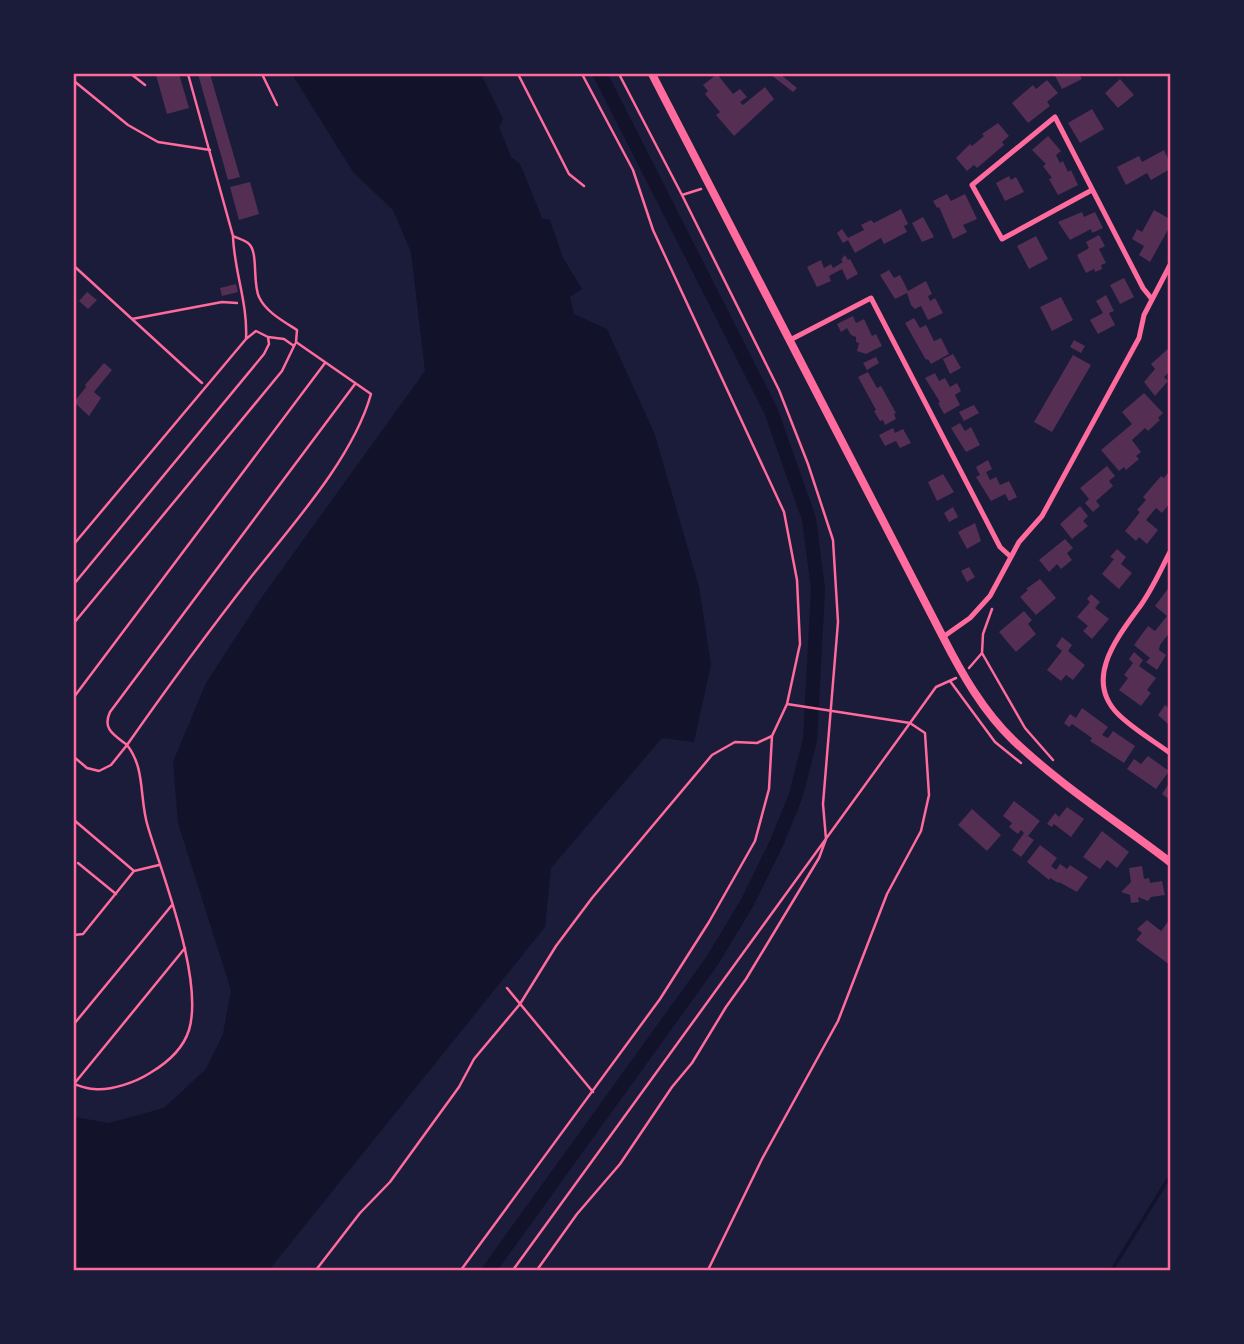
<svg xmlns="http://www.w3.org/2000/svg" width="1244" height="1344" viewBox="0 0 1244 1344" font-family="Poppins,sans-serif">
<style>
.water{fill:#12122b}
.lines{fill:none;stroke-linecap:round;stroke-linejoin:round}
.stream{stroke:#12122b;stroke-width:3.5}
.canal{stroke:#12122b;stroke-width:14}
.building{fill:#542f53}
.path{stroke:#ff6b9d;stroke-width:2.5}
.service{stroke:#ff6b9d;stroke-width:2.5}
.minor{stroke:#ff6b9d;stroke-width:5}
.secondary{stroke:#ff6b9d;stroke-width:8}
.neatline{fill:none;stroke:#ff6b9d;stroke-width:2.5}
</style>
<rect width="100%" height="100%" fill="#1b1b3a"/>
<path class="water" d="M292 74H481L503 119 499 127 511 157 520 164 542 218 550 220 563 258 582 289 570 297 574 314 607 329 655 435 699 587 711 665 694 742 662 738 551 868 545 927 269 1270H74V1117L109 1123 164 1108 206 1069 223 1034 231 990 178 823 173 762 206 683 262 597 425 371 411 252 393 210 353 172Z"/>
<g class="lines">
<path class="stream" d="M1112 1270 1170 1176"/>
<path class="canal" d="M489 1270 712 961 747 903 777 842 796 795 810 740 818 589 809 519 771 411 600 74"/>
</g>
<path class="building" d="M161 74H179L189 108 167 114 156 75Z
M198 74H210L240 177 228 180Z
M717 74 733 94 740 89 747 97 740 102 743 105 765 87 774 99 734 136 716 115 720 112 705 94 708 91 703 85Z
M770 74H780L797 88 793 92Z
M1054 74H1079L1082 79 1062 89Z
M1120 79 1134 95 1118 108 1105 93Z
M1047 80 1058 93 1047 102 1050 106 1028 123 1012 103 1033 85 1036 89Z
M1092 109 1104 129 1080 143 1068 123Z
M998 123 1009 136 1002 142 1004 145 977 168 974 165 967 171 956 158 970 144 972 146 984 136 982 134Z
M1048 136 1061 151 1056 155 1060 163 1063 161 1068 172 1071 170 1078 185 1058 195 1049 179 1052 178 1043 166 1046 164 1032 150Z
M1164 150 1170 163V169L1151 180 1147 173 1126 185 1117 167 1139 156 1142 162Z
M1009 176 1011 180 1016 177 1024 192 1005 201 996 183Z
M250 182 259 214 239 220 230 187Z
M947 194 951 201 965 194 977 219 963 225 967 232 953 239 939 207 937 208 933 201Z
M901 209 908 224 904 226 907 232 884 244 881 238 855 253 848 240 843 243 837 233 842 229 848 238 864 230 861 225 871 220 874 223Z
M1154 210 1170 219V226L1150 262 1139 255 1144 246 1132 239 1137 229 1142 232Z
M1082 212 1084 217 1095 212 1103 228 1092 233 1091 229 1070 240 1058 222Z
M923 217 934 237 922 242 912 223Z
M1099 235 1105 246 1099 249 1106 263 1101 265 1102 269 1095 272 1094 269 1086 273 1077 255 1089 248 1086 242Z
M1036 236 1048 259 1029 269 1017 246Z
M845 255 848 260 850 259 858 274 847 280 842 269 829 276 831 281 817 287 807 267 821 260 824 268 831 264 833 268 843 262 841 260Z
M889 270 894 278 900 275 908 291 926 281 932 294 928 296 930 301 935 298 943 313 928 320 921 306 915 309 911 305 907 293 895 299 880 275Z
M1124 278 1134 297 1120 304 1110 285Z
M236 284 238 292 222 296 220 288Z
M87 292 97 300 88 309 79 301Z
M1106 295 1114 311 1109 313 1115 325 1098 334 1090 320 1103 313 1096 301Z
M1061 297 1073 320 1052 331 1040 307Z
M853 316 856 323 864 319 872 336 876 334 882 346 866 354 857 351 859 343 856 342V337L851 335 847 328 841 332 837 324Z
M914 318 920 328 926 325 934 341 941 338 949 354 931 364 928 359 926 360 905 323Z
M1074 340 1085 346 1081 353 1070 347Z
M1169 348 1170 350V371L1164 377 1168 381 1155 396 1144 382 1155 369 1151 364Z
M953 354 961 368 950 374 943 359Z
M1073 355 1091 365 1052 432 1034 422Z
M876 357 879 363 867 370 863 363Z
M104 363 112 370 94 392 101 398 89 416 74 402 86 387 85 385Z
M868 372 877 388 881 386 896 413 894 414 896 419 885 425 883 420 880 421 874 411 876 410 858 377Z
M935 373 939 381 945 378 950 387 957 383 961 391 955 395 960 405 944 414 938 403 940 402 925 378Z
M1144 393 1163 413 1158 418 1160 420 1148 431 1145 428 1132 440 1141 452 1136 456 1139 459 1126 470 1124 467 1119 471 1101 450 1132 424 1122 412Z
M974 405 979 413 964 421 959 412Z
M960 423 965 431 971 427 980 445 966 452 951 428Z
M893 428 895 433 903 429 911 443 900 448 896 441 885 446 879 435Z
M988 460 992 469 986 472 990 480 996 477 1000 485 1009 481 1017 497 1009 501 1005 494 991 501 976 477 980 475 976 467Z
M1107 466 1115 476 1109 481 1113 486 1096 501 1100 506 1093 512 1085 503 1089 499 1080 488Z
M1168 473 1170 476V503L1162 513 1156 508 1146 520 1158 530 1147 544 1139 537 1136 541 1125 531 1140 512 1137 510 1146 500 1143 497 1161 476 1164 478Z
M943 474 954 492 937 501 928 482Z
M1080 506 1088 516 1083 521 1088 526 1072 539 1060 524Z
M953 507 958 517 949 522 944 513Z
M975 523 981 541 967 549 958 532Z
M1065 539 1073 548 1067 553 1072 560 1061 569 1057 564 1049 572 1039 560Z
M1117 549 1126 557 1121 564 1132 573 1119 589 1102 574 1114 559 1110 557Z
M969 567 975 577 967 582 961 571Z
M1040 579 1056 598 1036 615 1020 597 1028 590 1026 589Z
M1170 586V632L1160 645 1159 650 1166 655 1157 670 1146 662 1150 658 1134 645 1148 626 1155 631 1167 616 1155 606Z
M1091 594 1100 602 1095 608 1109 619 1092 639 1083 631 1088 626 1077 617 1090 602 1087 599Z
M1024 611 1032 620 1028 624 1036 634 1016 652 999 632Z
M1062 637 1072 645 1068 651 1085 665 1073 680 1066 675 1061 681 1047 670 1062 651 1056 646Z
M1134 652 1143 660 1139 666 1156 678 1147 690 1151 693 1141 706 1119 690 1128 678 1124 675 1133 663 1129 659Z
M1165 705 1170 709 1168 724 1158 715Z
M1082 708 1108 727 1102 735 1108 738 1113 731 1135 746 1124 763 1090 741 1092 738 1072 724 1069 727 1064 723 1070 714 1076 718Z
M1148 756 1169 771 1156 789 1127 769 1134 759 1141 764Z
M1170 782V800L1162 794Z
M1014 801 1040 821 1028 836 1034 840 1021 857 1012 850 1024 833 1021 830 1018 834 1009 827 1012 823 1003 816Z
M1067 807 1084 819 1071 837 1054 824 1052 827 1047 824 1055 813 1059 817Z
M972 809 1001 835 987 851 958 825Z
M1102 831 1129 852 1117 868 1107 860 1100 869 1083 857Z
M1040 845 1057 858 1051 866 1056 870 1060 864 1067 869 1070 865 1088 877 1077 892 1059 882 1058 883 1050 878 1049 880 1027 862Z
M1142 866 1144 879 1149 878 1150 883 1162 881 1165 895 1151 897 1148 901 1138 897 1139 902 1131 903 1130 895 1121 892 1131 882 1129 868Z
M1170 919V965L1136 940 1142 933 1137 929 1147 920 1161 931Z"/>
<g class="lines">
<path class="path" d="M582 74 633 170 653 230 784 512 797 580 800 644 787 704 910 723 925 733 929 795 921 831 887 894 838 1021 762 1159 708 1270
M619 74 682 195 701 189
M74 266 132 319 222 302 237 303
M132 319 202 383
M992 609 983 634 982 653 1025 728 1053 760
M969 668 982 653
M950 681 995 742 1021 763
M507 988 593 1092
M316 1270 360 1213 390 1182 459 1087 474 1059 520 1004 556 946 592 898 712 755 735 742 757 743 772 736 787 704
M461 1270 660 999 709 922 755 841 769 789 772 736
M513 1270 910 723 936 687 956 678
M537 1270 577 1214 620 1164 672 1087 692 1063 726 1007 746 979 819 858 826 839 823 804 838 622 833 540 808 464 779 390 682 195"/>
<path class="service" d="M131 74 145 85
M188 74 233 236
M262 74 277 105
M518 74 569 174 584 186
M74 81 128 125 158 142 210 150
M268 337 284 339 294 346
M74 544 246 339 256 331 268 337 269 344 264 354 74 584
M74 623 282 371 295 344
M74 697 325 363
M74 757 87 768 99 771 111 765 127 745C114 735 102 729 110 712L355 384
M74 820 134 871 159 865
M78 863 116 894
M74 935 83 934 134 871
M74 1024 172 905
M74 1084C80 1086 87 1089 94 1089 111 1091 136 1082 150 1073 167 1063 183 1049 189 1030 204 980 163 877 148 827 139 799 146 769 127 745 167 688 208 632 251 577 293 524 353 458 371 394L296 342 297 330C283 321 266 312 259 297 252 282 259 251 248 243 244 240 237 238 233 236 234 271 248 303 246 339
M74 1084 185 948"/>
<path class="minor" d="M1092 190 1002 239 972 185 1055 117 1143 288 1151 298
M790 340 871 298 1000 547 1011 557
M1170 552C1160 571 1151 592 1138 609 1116 639 1084 680 1118 714 1133 729 1154 741 1170 753
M943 637 970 618 990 596 1019 542 1042 516 1139 338 1144 315 1170 265"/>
<path class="secondary" d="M652 74 943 637C962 674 983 711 1013 740 1060 785 1118 822 1170 862"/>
</g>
<rect width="1244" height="1344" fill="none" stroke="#1b1b3a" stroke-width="150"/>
<rect x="75" y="75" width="1094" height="1194" class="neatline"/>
</svg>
